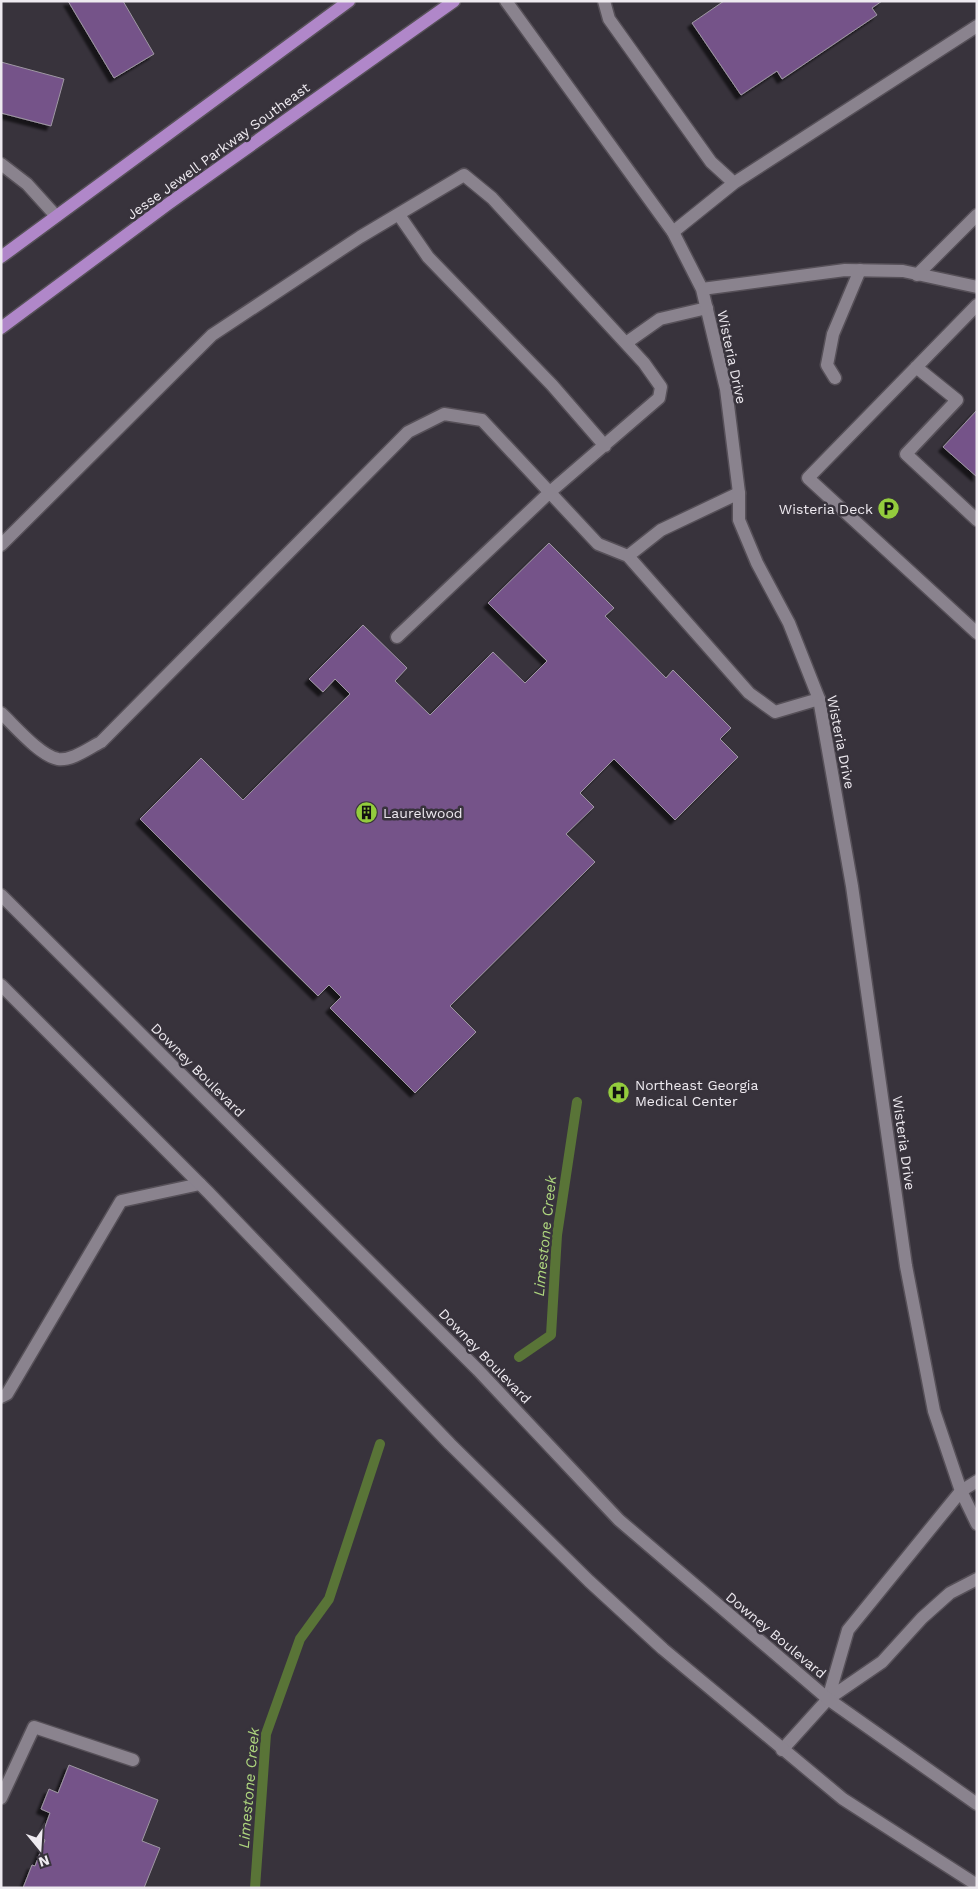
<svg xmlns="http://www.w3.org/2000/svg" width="978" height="1889" viewBox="0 0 978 1889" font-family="'Work Sans',sans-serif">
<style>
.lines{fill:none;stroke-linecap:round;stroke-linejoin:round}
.stream{stroke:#597437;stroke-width:10}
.building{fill:#745289;stroke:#9f98a3;filter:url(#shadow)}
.service-casing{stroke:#565058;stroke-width:15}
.minor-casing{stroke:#565058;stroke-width:15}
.secondary-casing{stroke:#565058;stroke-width:15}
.primary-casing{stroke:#565058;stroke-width:15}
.service{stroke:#8a838e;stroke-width:12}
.minor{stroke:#8a838e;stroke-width:12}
.secondary{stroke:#8a838e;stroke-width:12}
.primary{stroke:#b087c9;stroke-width:12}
.labels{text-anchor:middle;stroke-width:5;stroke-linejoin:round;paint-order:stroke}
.street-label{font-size:14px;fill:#eeeaf0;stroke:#38333c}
.poi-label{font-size:14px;fill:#eeeaf0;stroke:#38333c;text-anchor:start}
.water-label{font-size:15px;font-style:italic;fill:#aed67e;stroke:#38333c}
</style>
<defs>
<filter id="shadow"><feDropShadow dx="-4.5" dy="4.5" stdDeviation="1" flood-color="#0009"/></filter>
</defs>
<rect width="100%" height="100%" fill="#38333c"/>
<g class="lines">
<path class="stream" d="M519 1357 551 1335 557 1235 577 1102
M255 1888 266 1734 300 1639 329 1599 380 1444"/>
</g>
<path class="building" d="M68 1H123L154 54 114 78Z
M724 1H882L872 8 877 15 782 79 777 71 741 95 692 23Z
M1 62 64 79 51 126 1 113Z
M977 410V477L943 447Z
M549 543 614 608 605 616 666 678 673 670 731 728 720 739 738 757 675 820 614 759 580 793 594 807 566 834 595 862 450 1006 476 1032 415 1093 330 1008 341 997 329 985 318 996 140 819 201 758 243 800 350 694 335 679 323 692 309 679 363 625 407 668 395 681 430 715 493 652 525 683 547 661 488 603Z
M69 1765 158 1800 142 1841 160 1848 144 1888H23L32 1865 35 1866 45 1840 41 1838 50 1813 41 1809 49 1789 58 1793Z"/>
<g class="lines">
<defs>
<path id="service" d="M604 1 609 19 711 162 734 183
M1 164 27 184 56 216
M399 215 428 257 552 385 605 446
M673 232 734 183 977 26
M917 275 977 215
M977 305 808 478 977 633
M626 343 660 319 707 308
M916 367 957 400 906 454 977 520
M835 378 827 365 833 334 860 270
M1 545 212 335 360 237 464 175 492 198 644 363 661 387 659 398 550 492 397 637
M628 556 749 693 775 712 819 699
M1 713C14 725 40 756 58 759 72 761 89 748 101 742L408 432 444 414 482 420 598 544 628 556 661 530 739 493
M1 1397 7 1394 121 1201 200 1184
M961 1491 977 1481
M1 1798 34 1727 133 1760"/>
<path id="minor" d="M506 1 673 232 702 289 726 389 739 493V520L757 563 789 623 819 699 852 886 906 1266 934 1411 961 1491 977 1524
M702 289 845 270 903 271 977 287
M828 1699 848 1630 961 1491
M782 1750 828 1699 882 1662 922 1618 950 1593 977 1579"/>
<path id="secondary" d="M1 895 478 1370 619 1520 828 1699 977 1804
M1 985 208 1192 450 1444 589 1581 663 1649 843 1799 977 1885"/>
<path id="primary" d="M1 257 349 1
M1 328 168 204 454 1"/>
</defs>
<use href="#service" class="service-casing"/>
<use href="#minor" class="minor-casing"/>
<use href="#secondary" class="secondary-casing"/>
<use href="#primary" class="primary-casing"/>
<use href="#service" class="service"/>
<use href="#minor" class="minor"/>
<use href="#secondary" class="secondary"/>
<use href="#primary" class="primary"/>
</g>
<defs>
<symbol id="parking-disc" viewBox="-11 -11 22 22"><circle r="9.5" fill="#93cc3d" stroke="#38333c"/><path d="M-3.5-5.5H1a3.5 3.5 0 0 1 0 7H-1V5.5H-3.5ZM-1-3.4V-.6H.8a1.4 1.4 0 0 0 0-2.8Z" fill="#111"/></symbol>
<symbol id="building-disc" viewBox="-11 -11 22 22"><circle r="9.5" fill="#93cc3d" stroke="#38333c"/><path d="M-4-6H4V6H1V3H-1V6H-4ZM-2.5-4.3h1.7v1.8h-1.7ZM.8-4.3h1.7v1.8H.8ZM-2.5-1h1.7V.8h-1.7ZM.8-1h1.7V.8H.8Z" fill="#111"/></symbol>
<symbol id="hospital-disc" viewBox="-11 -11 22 22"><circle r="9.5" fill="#93cc3d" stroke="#38333c"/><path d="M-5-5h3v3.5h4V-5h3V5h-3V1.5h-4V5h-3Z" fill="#111"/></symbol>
</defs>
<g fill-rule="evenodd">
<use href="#parking-disc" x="876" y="496" width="25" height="25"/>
<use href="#building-disc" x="354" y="800" width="25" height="25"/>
<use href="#hospital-disc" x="606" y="1080" width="25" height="25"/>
</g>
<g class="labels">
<g class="street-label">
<text transform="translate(218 151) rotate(-36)" y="5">Jesse Jewell Parkway Southeast</text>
<text transform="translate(732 357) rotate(78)" y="5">Wisteria Drive</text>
<text transform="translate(841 742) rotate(79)" y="5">Wisteria Drive</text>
<text transform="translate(198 1070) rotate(45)" y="5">Downey Boulevard</text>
<text transform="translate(904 1143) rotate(82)" y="5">Wisteria Drive</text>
<text transform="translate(485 1356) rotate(46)" y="5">Downey Boulevard</text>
<text transform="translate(776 1635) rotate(40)" y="5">Downey Boulevard</text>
</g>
<g class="poi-label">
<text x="873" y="514" text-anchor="end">Wisteria Deck</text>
<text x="383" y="818">Laurelwood</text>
<text x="635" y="1090">Northeast Georgia<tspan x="635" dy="16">Medical Center</tspan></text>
</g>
<g class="water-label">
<text transform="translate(545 1236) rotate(-84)" y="5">Limestone Creek</text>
<text transform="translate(249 1788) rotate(-85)" y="5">Limestone Creek</text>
</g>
</g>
<rect width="978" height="1889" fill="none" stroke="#eeeaf0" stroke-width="5"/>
<g transform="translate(40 1849) rotate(162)" stroke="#38333c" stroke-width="4" paint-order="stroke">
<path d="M0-4L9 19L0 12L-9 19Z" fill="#eeeaf0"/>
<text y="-8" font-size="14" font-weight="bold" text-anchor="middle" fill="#eeeaf0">N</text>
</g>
</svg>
